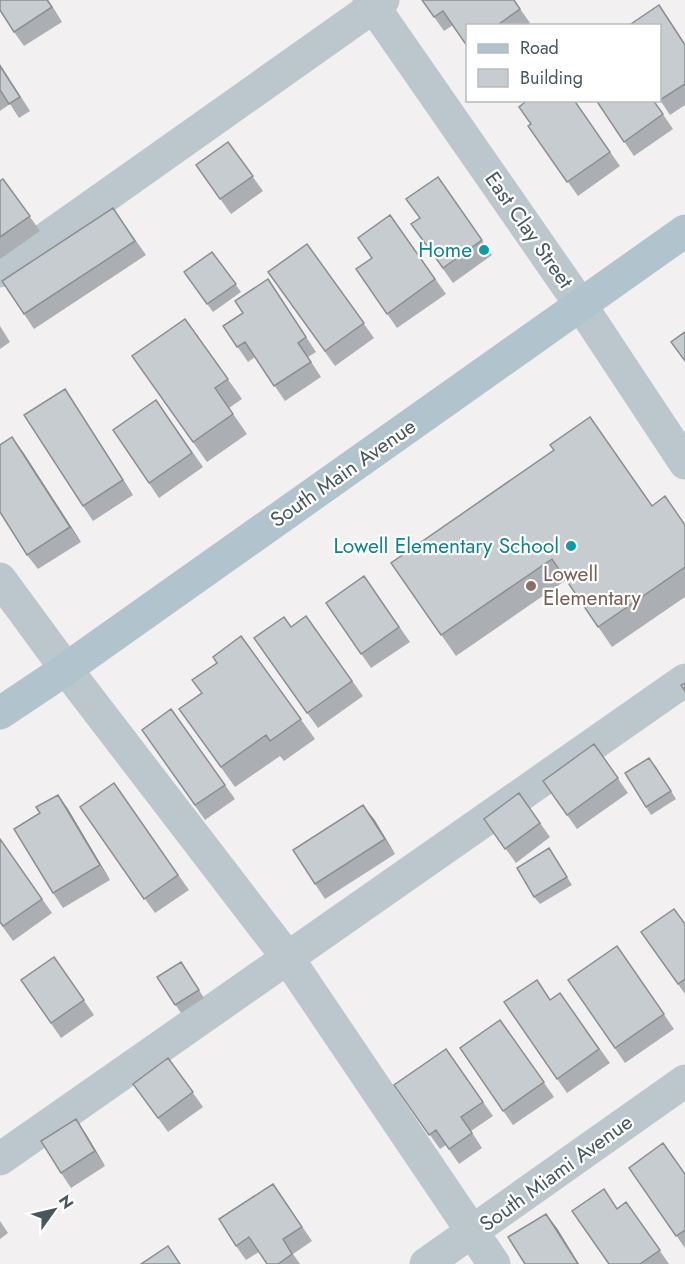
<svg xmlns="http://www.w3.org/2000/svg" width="685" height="1264" viewBox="0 0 685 1264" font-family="Jost,sans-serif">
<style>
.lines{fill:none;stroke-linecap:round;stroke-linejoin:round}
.minor{stroke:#bcc7cd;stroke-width:33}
.major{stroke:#b1c4ce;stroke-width:33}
.wall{fill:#abafb3}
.shaded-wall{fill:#8b8f92}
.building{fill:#c7ccd0;stroke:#8b8f92;stroke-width:1.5}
.culture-dot{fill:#0f9aa8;stroke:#fff;stroke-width:2}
.education-dot{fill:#8d6e63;stroke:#fff;stroke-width:2}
.labels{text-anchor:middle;stroke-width:4.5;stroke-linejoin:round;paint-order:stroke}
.street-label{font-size:21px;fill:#48575d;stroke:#fff}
.culture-label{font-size:21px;fill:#0d838f;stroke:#fff;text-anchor:end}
.education-label{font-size:21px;fill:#785e54;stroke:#fff;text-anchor:start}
</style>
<rect width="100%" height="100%" fill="#f3f0f1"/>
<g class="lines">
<path class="minor" d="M369 0 580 304 685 463
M0 271 383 0
M0 579 66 669 287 957 494 1264
M0 1159 685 680
M426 1264 685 1081"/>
<path class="major" d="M0 713 66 669 685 231"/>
</g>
<path class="wall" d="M48 0 62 22 24 46 14 32Z
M422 0H514L530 23 527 26H468V46L453 25 444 31Z
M659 5 685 44V105L670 115 660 100Z
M0 64 30 111 19 118 10 104 0 111Z
M574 100 620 166 578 196 528 126Z
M596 100H653L673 129 634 156Z
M228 142 263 191 231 214 196 165Z
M438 177 492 255 453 283 411 224 420 218Z
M3 179 40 231 0 259V181Z
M113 208 146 255 34 329 2 281Z
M390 215 446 294 397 328 356 269 372 258Z
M307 244 374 338 335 366 268 272Z
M212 252 241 292 213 312 184 272Z
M278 294 316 352 308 357 321 377 285 401 255 357 248 362 223 326Z
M185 319 242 399 229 408 247 434 207 462 132 356Z
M0 326 10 342 0 349Z
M65 389 133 495 93 521 83 506Z
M156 400 203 467 159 498 113 430Z
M23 452 81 542 38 569 27 555Z
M685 525V597L612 647 566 580 456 656 391 563Z
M364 576 410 642 371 668 326 603Z
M306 616 363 696 318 728 254 638 291 627Z
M241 636 315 739 284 761 280 756 235 787 179 709 201 693 217 663Z
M171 709 235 799 205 820 142 730Z
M594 744 628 793 577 829 543 781Z
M655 765 676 799 651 815 646 807Z
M114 783 189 890 155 913 80 807Z
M519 793 550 837 516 863 484 819Z
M58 795 68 809 110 880 63 908 53 893 40 813Z
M374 819 395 854 325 899 315 884Z
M0 839 52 913 13 941 0 923Z
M554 856 572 885 540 904 534 897Z
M685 924V994L641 932Z
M617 946 674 1029 625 1063 568 980Z
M54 957 94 1015 61 1038 21 980Z
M181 962 204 998 181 1013 157 977Z
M560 993 610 1063 567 1093 504 1002 551 1000Z
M500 1020 554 1097 513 1125 460 1048Z
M446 1049 493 1116 471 1131 482 1148 459 1164 446 1145 440 1149 394 1085Z
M168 1058 203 1107 168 1132 144 1099Z
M86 1134 105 1166 71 1188 61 1173Z
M629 1168 685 1174V1248Z
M273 1184 312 1241 293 1254 300 1264H267L259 1252 246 1260 236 1246Z
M626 1202 669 1264H609L617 1208Z
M0 1221 8 1233 0 1239Z"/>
<path class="shaded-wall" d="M47 0H48L62 22 52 7Z
M65 389 75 404 133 495 123 480Z
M12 437 23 452 81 542 70 527Z
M58 795 68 809 110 880 100 865Z
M363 805 374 819 395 854 385 839Z
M76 1119 86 1134 105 1166 95 1151Z
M546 1214 557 1228 579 1264H578Z"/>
<path class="building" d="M0 0H47L52 7 14 32 0 10Z
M422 0H514L520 9 496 26H468L467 46 443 11 434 17Z
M659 5 685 45V84L660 100V26H628Z
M0 66 20 97 9 104 0 90Z
M528 100H574L610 152 567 182 528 126 531 124 519 107Z
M596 100H653L663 114 624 142Z
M228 142 253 176 220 199 196 165Z
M438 177 482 240 443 268 411 224 420 218 406 199Z
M3 179 30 216 0 237V181Z
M113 208 135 241 24 314 2 281Z
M390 215 435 279 387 314 356 269 372 258 358 238Z
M307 244 364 323 325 351 268 272Z
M212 252 236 284 207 304 184 272Z
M268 279 306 337 298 343 311 362 274 386 245 342 237 347 223 326 243 313 235 301Z
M185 319 228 379 215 388 233 414 193 442 132 356Z
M685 332V361L671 342Z
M65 389 123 480 83 506 24 415Z
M156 400 192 453 149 483 113 430Z
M590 417 652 506 665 496 685 525V567L598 627 552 559 441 635 391 563 554 450 550 445Z
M12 437 70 527 27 555 0 512V445Z
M364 576 399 627 361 654 326 603Z
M306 616 352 681 307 713 254 638 284 617 291 627Z
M241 636 301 719 270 741 266 735 221 767 179 709 202 693 192 680 217 663 213 657Z
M685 683V691L681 685Z
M171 709 225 785 195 805 142 730Z
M594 744 618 778 567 815 543 781Z
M649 758 671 791 646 807 625 773Z
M114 783 178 875 144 899 80 807Z
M519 793 540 823 505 849 484 819Z
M58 795 100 865 53 893 14 829 40 813 36 807Z
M363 805 385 839 315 884 293 850Z
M0 839 42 899 3 926 0 922Z
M549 848 567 877 534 897 517 868Z
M674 909 685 924V979L678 984 641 932Z
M617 946 664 1014 615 1048 568 980Z
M54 957 84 1000 51 1023 21 980Z
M181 962 199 990 175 1005 157 977Z
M537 980 550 1000 560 993 599 1049 557 1079 504 1002Z
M500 1020 544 1082 503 1111 460 1048Z
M446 1049 483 1102 461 1117 472 1133 449 1149 436 1130 429 1135 394 1085Z
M168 1058 193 1092 158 1118 133 1084Z
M76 1119 95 1151 61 1173 41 1141Z
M663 1143 685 1174V1230L676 1236 629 1168Z
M273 1184 302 1227 283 1239 292 1254 278 1264H267L249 1237 236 1246 219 1219Z
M604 1189 617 1209 626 1202 660 1250 640 1264H609L572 1211Z
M546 1214 578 1264H525L508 1237Z
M168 1246 180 1264H141Z"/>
<g class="culture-dot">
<circle cx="484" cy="250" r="6"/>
<circle cx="571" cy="546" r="6"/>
</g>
<circle class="education-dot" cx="531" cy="586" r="6"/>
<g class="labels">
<g class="street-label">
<text transform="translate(529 230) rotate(55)" y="7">East Clay Street</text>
<text transform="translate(343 473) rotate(-35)" y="7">South Main Avenue</text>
<text transform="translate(556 1173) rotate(-36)" y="7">South Miami Avenue</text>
</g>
<g class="culture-label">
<text x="472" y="257">Home</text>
<text x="559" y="553">Lowell Elementary School</text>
</g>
<g class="education-label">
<text x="543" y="581">Lowell<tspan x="543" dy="24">Elementary</tspan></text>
</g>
</g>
<rect x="466" y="24" width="195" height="78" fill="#ffffff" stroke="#b6bcbe" stroke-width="1.5"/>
<rect x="478" y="44" width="30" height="9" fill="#b1c4ce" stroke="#b6bcbe" stroke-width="1.5"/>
<text x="520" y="54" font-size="18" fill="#48575d">Road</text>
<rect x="478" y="69" width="30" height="18" fill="#c7ccd0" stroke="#b6bcbe" stroke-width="1.5"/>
<text x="520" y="84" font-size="18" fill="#48575d">Building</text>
<g transform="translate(54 1210) rotate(56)" stroke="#ffffff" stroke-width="4.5" paint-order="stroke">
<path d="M0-4.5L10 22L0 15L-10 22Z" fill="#48575d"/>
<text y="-9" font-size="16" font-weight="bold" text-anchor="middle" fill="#48575d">N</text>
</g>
</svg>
